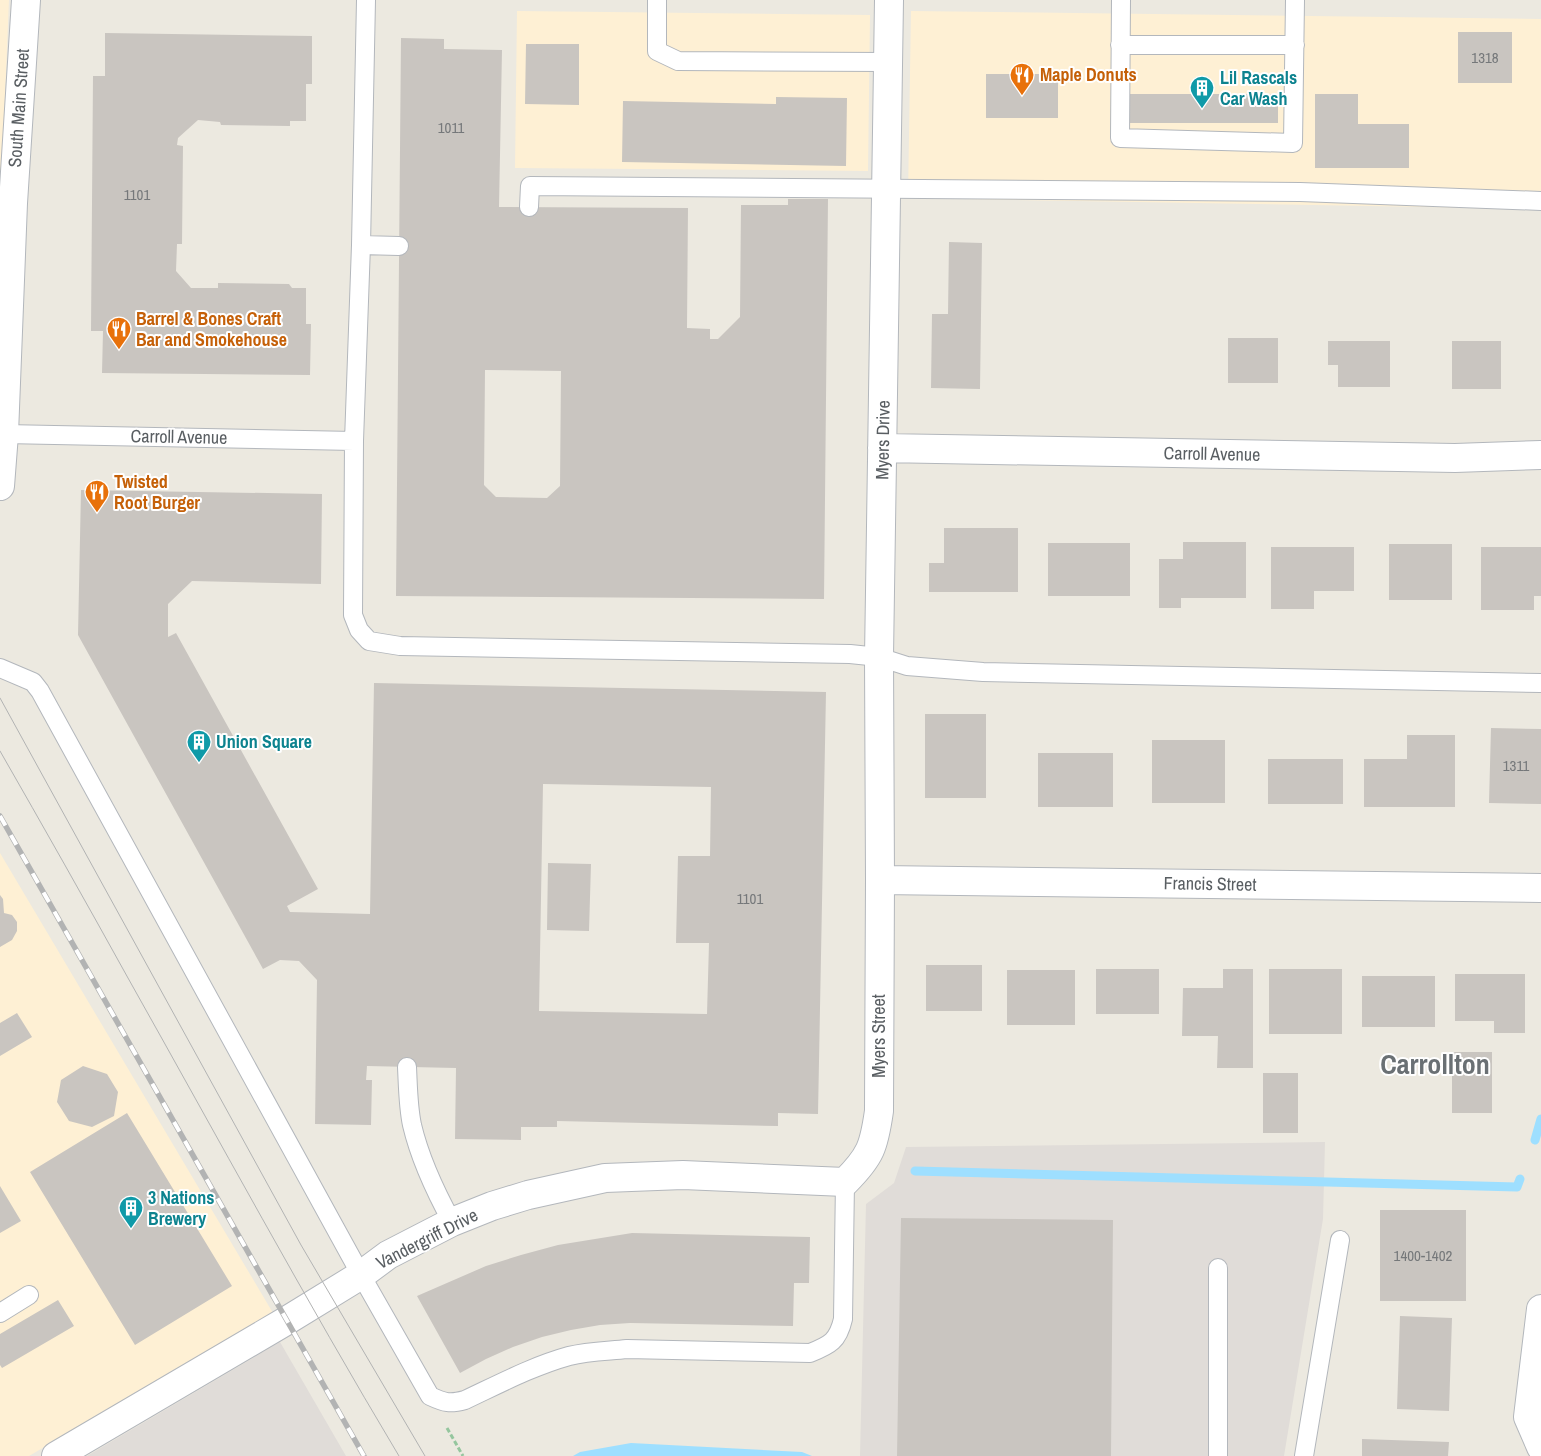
<svg xmlns="http://www.w3.org/2000/svg" width="1541" height="1456" viewBox="0 0 1541 1456" font-family="'Archivo Narrow',sans-serif">
<style>
.commercial{fill:#fef0d4}
.industrial{fill:#e0dcd8}
.water{fill:#9edfff}
.lines{fill:none;stroke-linecap:round;stroke-linejoin:round}
.stream{stroke:#9edfff;stroke-width:9}
.building{fill:#c9c5c0;fill-rule:evenodd}
.service-casing{stroke:#b3b7bc;stroke-width:20}
.minor-casing{stroke:#b3b7bc;stroke-width:30}
.path{stroke:#95c69e;stroke-width:3;stroke-dasharray:5 2.5;stroke-linecap:butt}
.service{stroke:#fff;stroke-width:18}
.minor{stroke:#fff;stroke-width:28}
.tram{stroke:#b2b3b3;stroke-width:1}
.rail-casing{stroke:#b2b3b3;stroke-width:5.5}
.rail{stroke:#fff;stroke-width:4;stroke-dasharray:11;stroke-linecap:butt}
.labels{text-anchor:middle;stroke-width:4;stroke-linejoin:round;paint-order:stroke}
.number-label{font-size:15px;fill:#75787a}
.food-label{font-size:18px;font-weight:bold;fill:#c56008;stroke:#fff;text-anchor:start}
.culture-label{font-size:18px;font-weight:bold;fill:#0d838f;stroke:#fff;text-anchor:start}
.street-label{font-size:18px;fill:#595e62;stroke:#fff}
.town-label{font-size:28px;font-weight:bold;fill:#6a7074;stroke:#fff}
</style>
<rect width="100%" height="100%" fill="#ece9e0"/>
<path class="commercial" d="M0 0H9L0 217Z
M517 11 870 15 868 171 515 168Z
M911 11 1541 19V209L908 198Z
M0 853 273 1313 29 1456H0Z"/>
<path class="industrial" d="M1325 1142 1323 1219 1284 1456H860L866 1204 894 1183 906 1147Z
M280 1342 346 1456H87Z"/>
<path class="water" d="M631 1443 802 1452 812 1456H573L580 1452Z"/>
<g class="lines">
<path class="stream" d="M1535 1140 1541 1119
M915 1171 1517 1187 1520 1179"/>
</g>
<path class="building" d="M1458 32H1512V83H1458Z
M105 33 312 36V84H306V121H290V126L221 125 220 122 198 120 178 138 177 145 183 146 182 244H177L176 271 191 288H218V283L289 284 292 288H306V324H311L310 375 102 373 103 331H91L93 76H105Z
M401 38 444 39V49L502 50 499 207 688 208 687 328 710 329V339H718L740 317 741 205H788V199H828L824 599 396 596ZM485 370 561 371 560 486 547 498 496 497 484 485Z
M526 44H579V105L525 104Z
M986 74H1058V118H986Z
M1126 94H1278V123H1126Z
M1315 94H1358V124H1409V168H1315Z
M776 97 847 98 846 166 622 162 623 101 776 104Z
M949 242 982 243 980 389 931 388 932 314H948Z
M1228 338H1278V383H1228Z
M1328 341H1390V387H1338V365H1328Z
M1452 341H1501V389H1452Z
M81 490 322 494 321 584 192 581 168 604V637L176 633 318 889 287 906 290 912 370 914 374 683 826 692 818 1114 778 1113V1126L557 1121V1127H521V1140L455 1139 456 1068 367 1066 366 1080H372L371 1125 315 1124 317 980 299 961 280 960 263 969 78 635ZM543 784 711 787 710 856H678L676 943H709L707 1014 539 1011Z
M944 528H1018V592H929V563H944Z
M1183 542H1246V598H1181V608H1159V559H1183Z
M1048 543H1130V596H1048Z
M1389 544H1452V600H1389Z
M1271 547H1354V591H1314V609H1271Z
M1481 547H1541V596H1534V610H1481Z
M925 714H986V798H925Z
M1491 728 1541 729V804L1489 803Z
M1407 735H1455V807H1364V759H1407Z
M1152 740H1225V803H1152Z
M1038 753H1113V807H1038Z
M1268 759H1343V804H1268Z
M548 863 591 864 589 931 547 930Z
M0 895 3 899 4 913 12 915 17 922V931L12 940 0 947Z
M926 965H982V1011H926Z
M1096 969H1159V1014H1096Z
M1223 969H1253V1068H1217L1218 1036H1182L1183 988H1223Z
M1269 969H1342V1034H1269Z
M1007 970H1075V1025H1007Z
M1455 974H1525V1033H1494V1021H1455Z
M1362 976H1435V1027H1362Z
M17 1013 32 1037 0 1056V1023Z
M1452 1052H1492V1113H1452Z
M83 1066 107 1074 118 1092 114 1116 92 1127 69 1121 57 1102 61 1080Z
M1263 1073H1298V1133H1263Z
M127 1113 232 1286 135 1345 30 1172Z
M0 1186 21 1221 0 1233Z
M1380 1210H1466V1301H1380Z
M901 1218 1113 1220 1111 1456H897Z
M632 1233 810 1237 809 1283H794L793 1326 630 1323 600 1325 571 1330 542 1337 513 1347 486 1359 460 1373 417 1296 486 1266 521 1255 558 1245Z
M58 1300 74 1326 2 1368 0 1365V1334Z
M1400 1316 1452 1318 1449 1411 1397 1409Z
M1362 1439 1449 1442 1448 1456H1362Z"/>
<g class="lines">
<defs>
<path id="service" d="M366 0 361 245 354 441 353 615 359 630 369 641 400 646 850 654 879 657 907 666 983 672 1541 683
M657 0V51L678 61 888 62
M1121 0 1120 138 1293 143 1295 0
M1120 45H1295
M529 207 530 186 1300 192 1541 201
M361 245 399 246
M4 434 354 441
M0 668 33 682 40 691 361 1275 430 1396C445 1403 450 1404 465 1400 499 1384 533 1366 569 1356 588 1351 608 1351 627 1349L810 1353C830 1345 838 1341 843 1319L845 1182
M407 1067C408 1086 408 1106 412 1125 420 1159 435 1191 452 1222
M1218 1268V1456
M0 1313 29 1295
M1304 1456 1340 1240"/>
<path id="minor" d="M882 448 1455 458 1541 455
M0 486 4 434 13 203 26 0
M880 880 1541 888
M1541 1309 1528 1417 1541 1447
M56 1456 286 1321 361 1275 388 1255 452 1222 492 1206 528 1195 605 1178 683 1175 845 1182C871 1156 874 1146 879 1111L880 880 879 657 889 0"/>
</defs>
<use href="#service" class="service-casing"/>
<use href="#minor" class="minor-casing"/>
<path class="path" d="M447 1428 463 1456"/>
<use href="#service" class="service"/>
<use href="#minor" class="minor"/>
<path class="tram" d="M0 698 301 1245 425 1456
M0 751C43 826 86 902 128 978 218 1138 305 1299 399 1456"/>
<defs>
<path id="rail" d="M0 816 364 1456"/>
</defs>
<use href="#rail" class="rail-casing"/>
<use href="#rail" class="rail"/>
</g>
<defs>
<symbol id="restaurant-pin" viewBox="-11 -11 22 30"><path d="M0 17L-7.5 6A9.5 9.5 0 1 1 7.5 6Z" fill="#e8710a" stroke="#fff"/><path d="M-5-6h1v4h1v-4h1v4h1v-4h1v5L-1.5 .5V6h-2V.5L-5-1ZM5-6V6H3V1.5H1.5Q1.5-4 5-6Z" fill="#fff"/></symbol>
<symbol id="building-pin" viewBox="-11 -11 22 30"><path d="M0 17L-7.5 6A9.5 9.5 0 1 1 7.5 6Z" fill="#0f9aa8" stroke="#fff"/><path d="M-4-6H4V6H1V3H-1V6H-4ZM-2.5-4.3h1.7v1.8h-1.7ZM.8-4.3h1.7v1.8H.8ZM-2.5-1h1.7V.8h-1.7ZM.8-1h1.7V.8H.8Z" fill="#fff"/></symbol>
</defs>
<g fill-rule="evenodd">
<use href="#restaurant-pin" x="1008" y="61" width="28" height="38"/>
<use href="#building-pin" x="1188" y="74" width="28" height="38"/>
<use href="#restaurant-pin" x="105" y="315" width="28" height="38"/>
<use href="#restaurant-pin" x="83" y="478" width="28" height="38"/>
<use href="#building-pin" x="185" y="728" width="28" height="38"/>
<use href="#building-pin" x="117" y="1194" width="28" height="38"/>
</g>
<g class="labels">
<g class="number-label">
<text x="1485" y="63">1318</text>
<text x="451" y="133">1011</text>
<text x="137" y="200">1101</text>
<text x="1516" y="771">1311</text>
<text x="750" y="904">1101</text>
<text x="1423" y="1261">1400-1402</text>
</g>
<g class="food-label">
<text x="1040" y="81">Maple Donuts</text>
<text x="136" y="325">Barrel &amp; Bones Craft<tspan x="136" dy="21">Bar and Smokehouse</tspan></text>
<text x="114" y="488">Twisted<tspan x="114" dy="21">Root Burger</tspan></text>
</g>
<g class="culture-label">
<text x="1220" y="84">Lil Rascals<tspan x="1220" dy="21">Car Wash</tspan></text>
<text x="216" y="748">Union Square</text>
<text x="148" y="1204">3 Nations<tspan x="148" dy="21">Brewery</tspan></text>
</g>
<g class="street-label">
<text transform="translate(19 108) rotate(-86)" y="6">South Main Street</text>
<text transform="translate(179 437) rotate(1)" y="6">Carroll Avenue</text>
<text transform="translate(883 440) rotate(-89)" y="6">Myers Drive</text>
<text transform="translate(1212 454) rotate(1)" y="6">Carroll Avenue</text>
<text transform="translate(1210 884) rotate(1)" y="6">Francis Street</text>
<text transform="translate(879 1036) rotate(-90)" y="6">Myers Street</text>
<text transform="translate(427 1239) rotate(-27)" y="6">Vandergriff Drive</text>
</g>
<g class="town-label">
<text x="1435" y="1074">Carrollton</text>
</g>
</g>
</svg>
